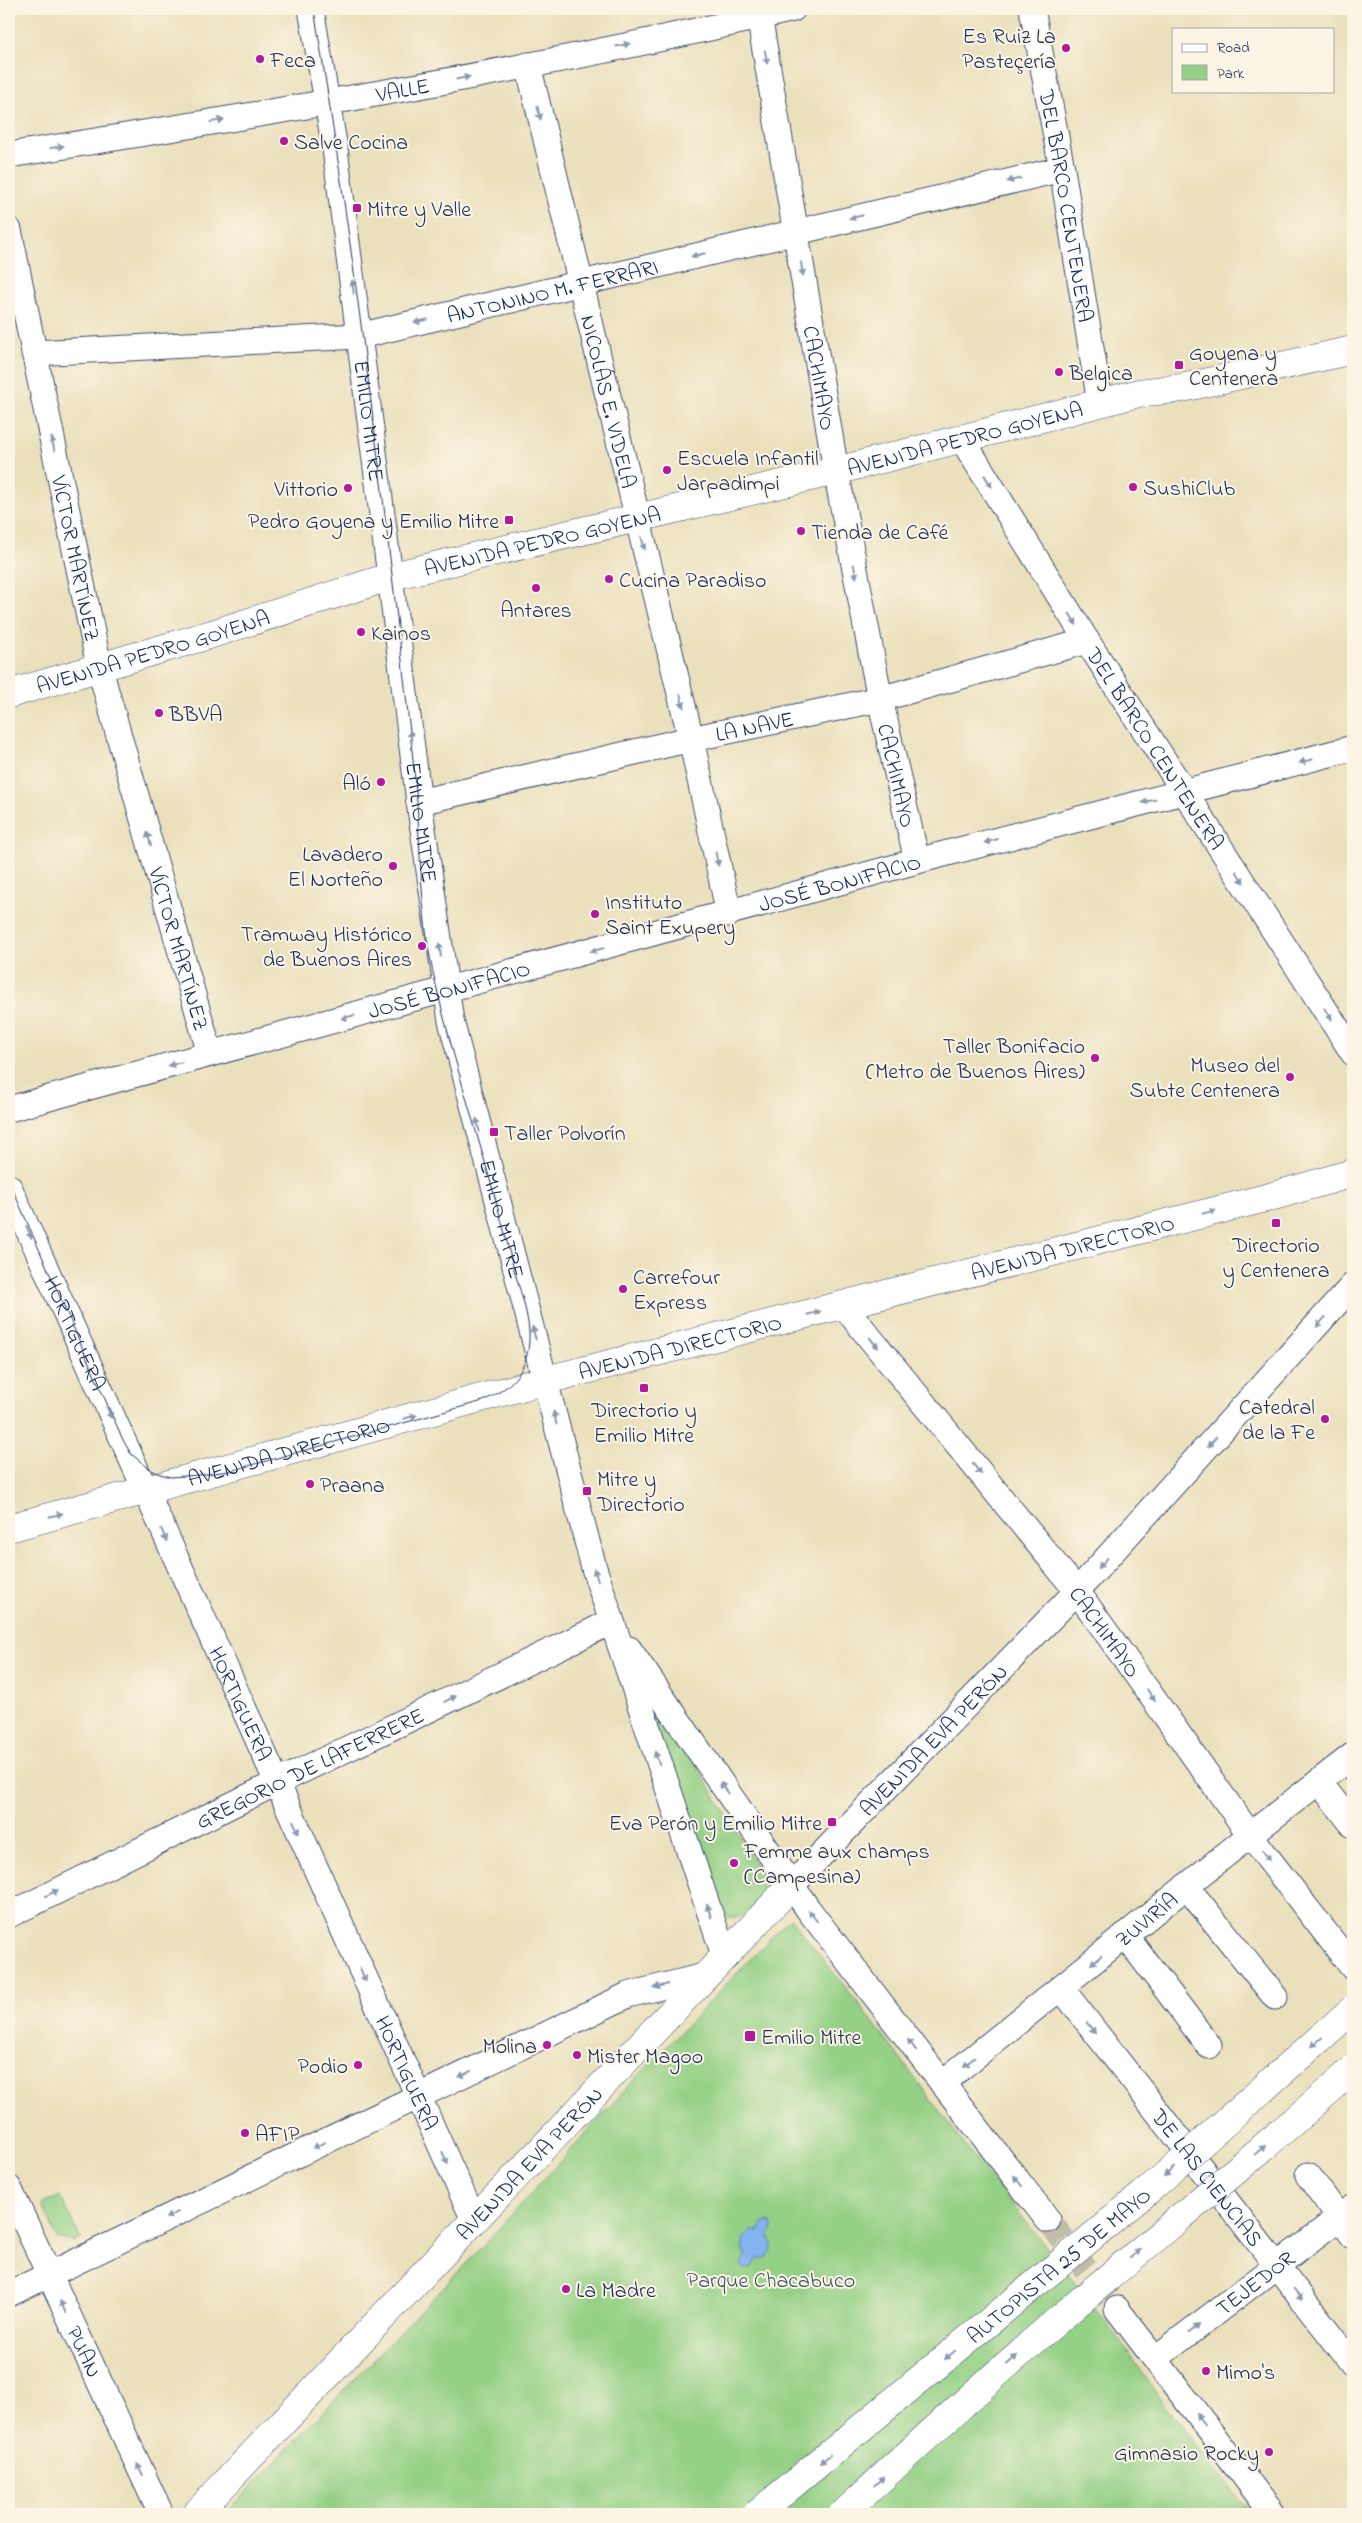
<svg xmlns="http://www.w3.org/2000/svg" width="1362" height="2523" viewBox="0 0 1362 2523" font-family="'Indie Flower',sans-serif">
<style>
.green{fill:#94d085;stroke:#588072}
.water{fill:#84b3ef;stroke:#5071a6}
.lines{fill:none;stroke-linecap:round;stroke-linejoin:round}
.minor-tunnel{stroke:#c1bda9;stroke-width:25;stroke-dasharray:25 12;stroke-linecap:butt}
.minor-casing{stroke:#3a4a6c;stroke-width:27}
.major-casing{stroke:#3a4a6c;stroke-width:29}
.minor{stroke:#fff;stroke-width:25}
.major{stroke:#fff;stroke-width:28}
.tram{stroke:#1b2f5e;stroke-width:1}
.highway-bridge-casing{stroke:#3a4a6c;stroke-width:29;stroke-linecap:butt}
.highway-bridge{stroke:#fff;stroke-width:28}
.oneway{fill:#8d97ae}
.poi-dot{fill:#b5179e;stroke:#fcf5e5;stroke-width:2}
.labels{text-anchor:middle;stroke-width:4;stroke-linejoin:round;paint-order:stroke}
.poi-label{font-size:22px;fill:#1b2f5e;stroke:#fcf5e5;text-anchor:start}
.street-label{font-size:22px;fill:#1b2f5e;stroke:#fcf5e5}
.park-label{font-size:22px;fill:#395768;stroke:#fcf5e5}
</style>
<rect width="100%" height="100%" fill="#fcf5e5"/>
<filter id="ink" filterUnits="userSpaceOnUse"><feTurbulence type="fractalNoise" baseFrequency=".02" numOctaves="2"/><feDisplacementMap in="SourceGraphic" scale="10" xChannelSelector="R" yChannelSelector="G"/><feConvolveMatrix kernelMatrix="1 2 1 2 8 2 1 2 1" color-interpolation-filters="sRGB"/></filter>
<filter id="wash" filterUnits="userSpaceOnUse"><feTurbulence type="fractalNoise" baseFrequency=".0096" numOctaves="4" result="noise"/><feDisplacementMap in="SourceGraphic" scale="20" xChannelSelector="R" yChannelSelector="G"/><feGaussianBlur stdDeviation="1.12" result="paint"/><feColorMatrix in="noise" values="0 0 0 0 0 0 0 0 0 0 0 0 0 0 0 0 0 1.4 0 .05"/><feComposite in="paint" operator="in"/></filter>
<g filter="url(#wash)">
<rect width="100%" height="100%" fill="#eae0bc"/>
<path class="green" d="M627 1650 764 1877C766 1883 768 1890 764 1896 758 1908 742 1920 728 1917L719 1906Z
M790 1918 863 2009 977 2161 1117 2336 1165 2405 1251 2514H225L482 2247 639 2075Z
M60 2196 81 2239 74 2242 57 2238 42 2204Z"/>
<path class="water" d="M770 2222 773 2227 769 2236 772 2242V2249L767 2257 756 2260 751 2269H744L741 2264 746 2256 742 2248 744 2238 752 2231H759L763 2223Z"/>
</g>
<g filter="url(#ink)">
<g class="lines">
<path class="minor-tunnel" d="M1048 2220 1117 2309"/>
<defs>
<g id="minor">
<path id="s1" d="M311 9 335 149 419 802 451 1021 594 1568 725 1958"/>
<path id="s2" d="M758 9 836 471 880 699 917 861"/>
<path id="s3" d="M1032 9 1062 169 1100 403"/>
<path id="s4" d="M528 65 691 739 729 914"/>
<path id="s5" d="M9 155C271 113 534 70 793 9"/>
<path id="s6" d="M9 230 99 666 210 1054"/>
<path id="s7" d="M34 353 359 336 1062 169"/>
<path id="s8" d="M962 439 1087 641 1353 1053"/>
<path id="s9" d="M419 802 691 739 880 699 1087 641"/>
<path id="s10" d="M9 1109 917 861 1353 748"/>
<path id="s11" d="M9 1187 474 2220"/>
<path id="s12" d="M843 1305 1077 1591 1250 1835 1353 1968"/>
<path d="M629 1649 808 1909 1048 2220"/>
<path d="M1319 1782 1353 1825"/>
<path id="s13" d="M791 1886 1077 1591 1353 1285"/>
<path d="M1186 1886 1275 1997"/>
<path id="s14" d="M9 1915 276 1783 611 1622"/>
<path d="M1125 1935 1209 2046"/>
<path id="s15" d="M1062 1989 1353 2364"/>
<path id="s16" d="M942 2083 1250 1835 1353 1755"/>
<path d="M1308 2175 1353 2236"/>
<path id="s17" d="M9 2188 161 2514"/>
<path d="M9 2294 628 1995 708 1975"/>
<path d="M1117 2309 1273 2514"/>
<path id="s18" d="M1156 2358 1353 2207"/>
</g>
<g id="major">
<path id="s19" d="M9 694 212 634 392 576 836 471 1139 393 1182 388 1353 350"/>
<path id="s20" d="M9 1528 546 1380 1270 1197 1353 1173"/>
<path id="s21" d="M196 2514 791 1886"/>
</g>
</defs>
<use href="#minor" class="minor-casing"/>
<use href="#major" class="major-casing"/>
<use href="#minor" class="minor"/>
<use href="#major" class="major"/>
<path class="tram" id="s22" d="M9 1181 123 1440 131 1454 154 1472 170 1477 199 1475 230 1471 483 1401C506 1390 523 1377 528 1350 533 1323 520 1292 513 1266 490 1170 457 1077 435 981 421 922 421 862 417 802 414 764 409 725 405 687 379 460 352 234 314 9"/>
<defs>
<g id="highway-bridge">
<path id="s23" d="M757 2514 1151 2188 1353 2009"/>
<path d="M843 2514C916 2446 989 2379 1065 2314 1161 2232 1259 2154 1353 2069"/>
</g>
</defs>
<use href="#highway-bridge" class="highway-bridge-casing"/>
<use href="#highway-bridge" class="highway-bridge"/>
</g>
<defs><path id="oneway-solid" d="M-6-.8H1V-3.2L6.5 0L1 3.2V.8H-6Z" transform="scale(1.25)"/></defs>
<g class="oneway">
<use href="#oneway-solid" transform="translate(623 45) rotate(-12)"/>
<use href="#oneway-solid" transform="translate(766 57) rotate(80)"/>
<use href="#oneway-solid" transform="translate(463 78) rotate(-11)"/>
<use href="#oneway-solid" transform="translate(539 113) rotate(76)"/>
<use href="#oneway-solid" transform="translate(217 121) rotate(-9)"/>
<use href="#oneway-solid" transform="translate(57 147) rotate(-9)"/>
<use href="#oneway-solid" transform="translate(1014 180) rotate(167)"/>
<use href="#oneway-solid" transform="translate(856 217) rotate(167)"/>
<use href="#oneway-solid" transform="translate(698 255) rotate(167)"/>
<use href="#oneway-solid" transform="translate(802 269) rotate(81)"/>
<use href="#oneway-solid" transform="translate(353 287) rotate(-97)"/>
<use href="#oneway-solid" transform="translate(421 321) rotate(167)"/>
<use href="#oneway-solid" transform="translate(53 444) rotate(-102)"/>
<use href="#oneway-solid" transform="translate(988 481) rotate(58)"/>
<use href="#oneway-solid" transform="translate(643 543) rotate(76)"/>
<use href="#oneway-solid" transform="translate(855 571) rotate(79)"/>
<use href="#oneway-solid" transform="translate(1073 619) rotate(58)"/>
<use href="#oneway-solid" transform="translate(682 701) rotate(76)"/>
<use href="#oneway-solid" transform="translate(411 737) rotate(-97)"/>
<use href="#oneway-solid" transform="translate(1306 761) rotate(166)"/>
<use href="#oneway-solid" transform="translate(1149 801) rotate(166)"/>
<use href="#oneway-solid" transform="translate(149 839) rotate(-106)"/>
<use href="#oneway-solid" transform="translate(991 841) rotate(165)"/>
<use href="#oneway-solid" transform="translate(717 859) rotate(78)"/>
<use href="#oneway-solid" transform="translate(1240 877) rotate(57)"/>
<use href="#oneway-solid" transform="translate(440 950) rotate(-98)"/>
<use href="#oneway-solid" transform="translate(597 950) rotate(165)"/>
<use href="#oneway-solid" transform="translate(1328 1014) rotate(57)"/>
<use href="#oneway-solid" transform="translate(348 1017) rotate(165)"/>
<use href="#oneway-solid" transform="translate(175 1064) rotate(165)"/>
<use href="#oneway-solid" transform="translate(478 1125) rotate(-104)"/>
<use href="#oneway-solid" transform="translate(1209 1212) rotate(-14)"/>
<use href="#oneway-solid" transform="translate(29 1232) rotate(66)"/>
<use href="#oneway-solid" transform="translate(814 1313) rotate(-14)"/>
<use href="#oneway-solid" transform="translate(1321 1322) rotate(132)"/>
<use href="#oneway-solid" transform="translate(534 1333) rotate(-105)"/>
<use href="#oneway-solid" transform="translate(874 1343) rotate(51)"/>
<use href="#oneway-solid" transform="translate(109 1412) rotate(66)"/>
<use href="#oneway-solid" transform="translate(410 1417) rotate(-15)"/>
<use href="#oneway-solid" transform="translate(555 1418) rotate(-103)"/>
<use href="#oneway-solid" transform="translate(1212 1442) rotate(132)"/>
<use href="#oneway-solid" transform="translate(977 1469) rotate(51)"/>
<use href="#oneway-solid" transform="translate(56 1515) rotate(-15)"/>
<use href="#oneway-solid" transform="translate(164 1535) rotate(66)"/>
<use href="#oneway-solid" transform="translate(1103 1563) rotate(132)"/>
<use href="#oneway-solid" transform="translate(596 1575) rotate(-108)"/>
<use href="#oneway-solid" transform="translate(1151 1695) rotate(55)"/>
<use href="#oneway-solid" transform="translate(450 1699) rotate(-26)"/>
<use href="#oneway-solid" transform="translate(657 1758) rotate(-109)"/>
<use href="#oneway-solid" transform="translate(724 1788) rotate(-124)"/>
<use href="#oneway-solid" transform="translate(296 1827) rotate(66)"/>
<use href="#oneway-solid" transform="translate(1266 1855) rotate(52)"/>
<use href="#oneway-solid" transform="translate(52 1893) rotate(-26)"/>
<use href="#oneway-solid" transform="translate(709 1911) rotate(-109)"/>
<use href="#oneway-solid" transform="translate(813 1916) rotate(-127)"/>
<use href="#oneway-solid" transform="translate(1096 1960) rotate(140)"/>
<use href="#oneway-solid" transform="translate(363 1975) rotate(66)"/>
<use href="#oneway-solid" transform="translate(661 1986) rotate(164)"/>
<use href="#oneway-solid" transform="translate(1091 2028) rotate(52)"/>
<use href="#oneway-solid" transform="translate(1317 2042) rotate(139)"/>
<use href="#oneway-solid" transform="translate(912 2045) rotate(-128)"/>
<use href="#oneway-solid" transform="translate(969 2062) rotate(142)"/>
<use href="#oneway-solid" transform="translate(465 2074) rotate(154)"/>
<use href="#oneway-solid" transform="translate(319 2145) rotate(154)"/>
<use href="#oneway-solid" transform="translate(1260 2150) rotate(-40)"/>
<use href="#oneway-solid" transform="translate(445 2158) rotate(66)"/>
<use href="#oneway-solid" transform="translate(1169 2172) rotate(139)"/>
<use href="#oneway-solid" transform="translate(1018 2181) rotate(-128)"/>
<use href="#oneway-solid" transform="translate(172 2215) rotate(154)"/>
<use href="#oneway-solid" transform="translate(1135 2254) rotate(-40)"/>
<use href="#oneway-solid" transform="translate(1298 2295) rotate(51)"/>
<use href="#oneway-solid" transform="translate(63 2307) rotate(-115)"/>
<use href="#oneway-solid" transform="translate(1194 2329) rotate(-38)"/>
<use href="#oneway-solid" transform="translate(950 2355) rotate(140)"/>
<use href="#oneway-solid" transform="translate(1012 2360) rotate(-41)"/>
<use href="#oneway-solid" transform="translate(1201 2419) rotate(-127)"/>
<use href="#oneway-solid" transform="translate(825 2459) rotate(140)"/>
<use href="#oneway-solid" transform="translate(140 2470) rotate(-115)"/>
<use href="#oneway-solid" transform="translate(879 2481) rotate(-43)"/>
</g>
</g>
<g class="poi-dot">
<circle cx="1066" cy="48" r="5"/>
<circle cx="260" cy="59" r="5"/>
<circle cx="284" cy="141" r="5"/>
<rect x="352" y="203" width="10" height="10" rx="2.5"/>
<rect x="1174" y="360" width="10" height="10" rx="2.5"/>
<circle cx="1059" cy="372" r="5"/>
<circle cx="667" cy="470" r="5"/>
<circle cx="1133" cy="487" r="5"/>
<circle cx="348" cy="488" r="5"/>
<rect x="504" y="515" width="10" height="10" rx="2.5"/>
<circle cx="801" cy="531" r="5"/>
<circle cx="609" cy="579" r="5"/>
<circle cx="536" cy="588" r="5"/>
<circle cx="361" cy="632" r="5"/>
<circle cx="159" cy="713" r="5"/>
<circle cx="381" cy="782" r="5"/>
<circle cx="393" cy="866" r="5"/>
<circle cx="595" cy="914" r="5"/>
<circle cx="422" cy="946" r="5"/>
<circle cx="1095" cy="1058" r="5"/>
<circle cx="1290" cy="1077" r="5"/>
<rect x="489" y="1127" width="10" height="10" rx="2.5"/>
<rect x="1271" y="1218" width="10" height="10" rx="2.5"/>
<circle cx="623" cy="1289" r="5"/>
<rect x="639" y="1383" width="10" height="10" rx="2.5"/>
<circle cx="1325" cy="1419" r="5"/>
<circle cx="310" cy="1484" r="5"/>
<rect x="582" y="1486" width="10" height="10" rx="2.5"/>
<rect x="827" y="1817" width="10" height="10" rx="2.5"/>
<circle cx="734" cy="1863" r="5"/>
<rect x="744" y="2030" width="12" height="12" rx="2.5"/>
<circle cx="547" cy="2045" r="5"/>
<circle cx="577" cy="2055" r="5"/>
<circle cx="358" cy="2065" r="5"/>
<circle cx="245" cy="2133" r="5"/>
<circle cx="566" cy="2289" r="5"/>
<circle cx="1206" cy="2371" r="5"/>
<circle cx="1269" cy="2452" r="5"/>
</g>
<g class="labels">
<g class="poi-label">
<text x="1056" y="43" text-anchor="end">Es Ruiz La<tspan x="1056" dy="25">Pasteçería</tspan></text>
<text x="270" y="67">Feca</text>
<text x="294" y="149">Salve Cocina</text>
<text x="367" y="216">Mitre y Valle</text>
<text x="1189" y="360">Goyena y<tspan x="1189" dy="25">Centenera</tspan></text>
<text x="1069" y="380">Belgica</text>
<text x="677" y="465">Escuela Infantil<tspan x="677" dy="25">Jarpadimpi</tspan></text>
<text x="1143" y="495">SushiClub</text>
<text x="338" y="496" text-anchor="end">Vittorio</text>
<text x="499" y="528" text-anchor="end">Pedro Goyena y Emilio Mitre</text>
<text x="811" y="539">Tienda de Café</text>
<text x="619" y="587">Cucina Paradiso</text>
<text x="536" y="617" text-anchor="middle">Antares</text>
<text x="371" y="640">Kainos</text>
<text x="169" y="721">BBVA</text>
<text x="371" y="790" text-anchor="end">Aló</text>
<text x="383" y="861" text-anchor="end">Lavadero<tspan x="383" dy="25">El Norteño</tspan></text>
<text x="605" y="909">Instituto<tspan x="605" dy="25">Saint Exupery</tspan></text>
<text x="412" y="941" text-anchor="end">Tramway Histórico<tspan x="412" dy="25">de Buenos Aires</tspan></text>
<text x="1085" y="1053" text-anchor="end">Taller Bonifacio<tspan x="1085" dy="25">(Metro de Buenos Aires)</tspan></text>
<text x="1280" y="1072" text-anchor="end">Museo del<tspan x="1280" dy="25">Subte Centenera</tspan></text>
<text x="504" y="1140">Taller Polvorín</text>
<text x="1276" y="1252" text-anchor="middle">Directorio<tspan x="1276" dy="25">y Centenera</tspan></text>
<text x="633" y="1284">Carrefour<tspan x="633" dy="25">Express</tspan></text>
<text x="1315" y="1414" text-anchor="end">Catedral<tspan x="1315" dy="25">de la Fe</tspan></text>
<text x="644" y="1417" text-anchor="middle">Directorio y<tspan x="644" dy="25">Emilio Mitre</tspan></text>
<text x="597" y="1486">Mitre y<tspan x="597" dy="25">Directorio</tspan></text>
<text x="320" y="1492">Praana</text>
<text x="822" y="1830" text-anchor="end">Eva Perón y Emilio Mitre</text>
<text x="744" y="1858">Femme aux champs<tspan x="744" dy="25">(Campesina)</tspan></text>
<text x="761" y="2044">Emilio Mitre</text>
<text x="537" y="2053" text-anchor="end">Molina</text>
<text x="587" y="2063">Mister Magoo</text>
<text x="348" y="2073" text-anchor="end">Podio</text>
<text x="255" y="2141">AFIP</text>
<text x="576" y="2297">La Madre</text>
<text x="1216" y="2379">Mimo's</text>
<text x="1259" y="2460" text-anchor="end">Gimnasio Rocky</text>
</g>
<g class="street-label">
<text dy="8" stroke="none"><textPath href="#s5" startOffset="399">VALLE</textPath></text>
<text dy="8" stroke="none"><textPath href="#s3" startOffset="200">DEL BARCO CENTENERA</textPath></text>
<text dy="8" stroke="none"><textPath href="#s7" startOffset="524">ANTONINO M. FERRARI</textPath></text>
<text dy="8" stroke="none"><textPath href="#s2" startOffset="374">CACHIMAYO</textPath></text>
<text dy="8" stroke="none"><textPath href="#s4" startOffset="346">NICOLÁS E. VIDELA</textPath></text>
<text dy="8" stroke="none"><textPath href="#s1" startOffset="416">EMILIO MITRE</textPath></text>
<text dy="8" stroke="none"><textPath href="#s19" startOffset="990">AVENIDA PEDRO GOYENA</textPath></text>
<text dy="8" stroke="none"><textPath href="#s19" startOffset="555">AVENIDA PEDRO GOYENA</textPath></text>
<text dy="8" stroke="none"><textPath href="#s6" startOffset="335">VÍCTOR MARTÍNEZ</textPath></text>
<text dy="8" stroke="none"><textPath href="#s19" startOffset="150">AVENIDA PEDRO GOYENA</textPath></text>
<text dy="8" stroke="none"><textPath href="#s9" startOffset="344">LA NAVE</textPath></text>
<text dy="8" stroke="none"><textPath href="#s8" startOffset="365">DEL BARCO CENTENERA</textPath></text>
<text dy="8" stroke="none"><textPath href="#s2" startOffset="779">CACHIMAYO</textPath></text>
<text dy="8" stroke="none"><textPath href="#s1" startOffset="821">EMILIO MITRE</textPath></text>
<text dy="8" stroke="none"><textPath href="#s10" startOffset="861">JOSÉ BONIFACIO</textPath></text>
<text dy="8" stroke="none"><textPath href="#s6" startOffset="739">VÍCTOR MARTÍNEZ</textPath></text>
<text dy="8" stroke="none"><textPath href="#s10" startOffset="456">JOSÉ BONIFACIO</textPath></text>
<text dy="8" stroke="none"><textPath href="#s1" startOffset="1226">EMILIO MITRE</textPath></text>
<text dy="8" stroke="none"><textPath href="#s20" startOffset="1100">AVENIDA DIRECTORIO</textPath></text>
<text dy="8" stroke="none"><textPath href="#s22" startOffset="166">HORTIGUERA</textPath></text>
<text dy="8" stroke="none"><textPath href="#s20" startOffset="695">AVENIDA DIRECTORIO</textPath></text>
<text dy="8" stroke="none"><textPath href="#s20" startOffset="290">AVENIDA DIRECTORIO</textPath></text>
<text dy="8" stroke="none"><textPath href="#s12" startOffset="419">CACHIMAYO</textPath></text>
<text dy="8" stroke="none"><textPath href="#s11" startOffset="566">HORTIGUERA</textPath></text>
<text dy="8" stroke="none"><textPath href="#s13" startOffset="204">AVENIDA EVA PERÓN</textPath></text>
<text dy="8" stroke="none"><textPath href="#s14" startOffset="335">GREGORIO DE LAFERRERE</textPath></text>
<text dy="8" stroke="none"><textPath href="#s16" startOffset="262">ZUVIRÍA</textPath></text>
<text dy="8" stroke="none"><textPath href="#s11" startOffset="971">HORTIGUERA</textPath></text>
<text dy="8" stroke="none"><textPath href="#s21" startOffset="484">AVENIDA EVA PERÓN</textPath></text>
<text dy="8" stroke="none"><textPath href="#s15" startOffset="238">DE LAS CIENCIAS</textPath></text>
<text dy="8" stroke="none"><textPath href="#s23" startOffset="391">AUTOPISTA 25 DE MAYO</textPath></text>
<text dy="8" stroke="none"><textPath href="#s18" startOffset="124">TEJEDOR</textPath></text>
<text dy="8" stroke="none"><textPath href="#s17" startOffset="180">PUAN</textPath></text>
</g>
<g class="park-label">
<text x="771" y="2287">Parque Chacabuco</text>
</g>
</g>
<rect width="1362" height="2523" fill="none" stroke="#fcf5e5" stroke-width="30"/>
<rect x="1172" y="28" width="162" height="65" fill="#fcf5e5" stroke="#a2a6af"/>
<rect x="1182" y="44" width="25" height="8" fill="#ffffff" stroke="#a2a6af"/>
<text x="1217" y="52" font-size="15" fill="#1b2f5e">Road</text>
<rect x="1182" y="65" width="25" height="15" fill="#94d085" stroke="#a2a6af"/>
<text x="1217" y="78" font-size="15" fill="#1b2f5e">Park</text>
</svg>
